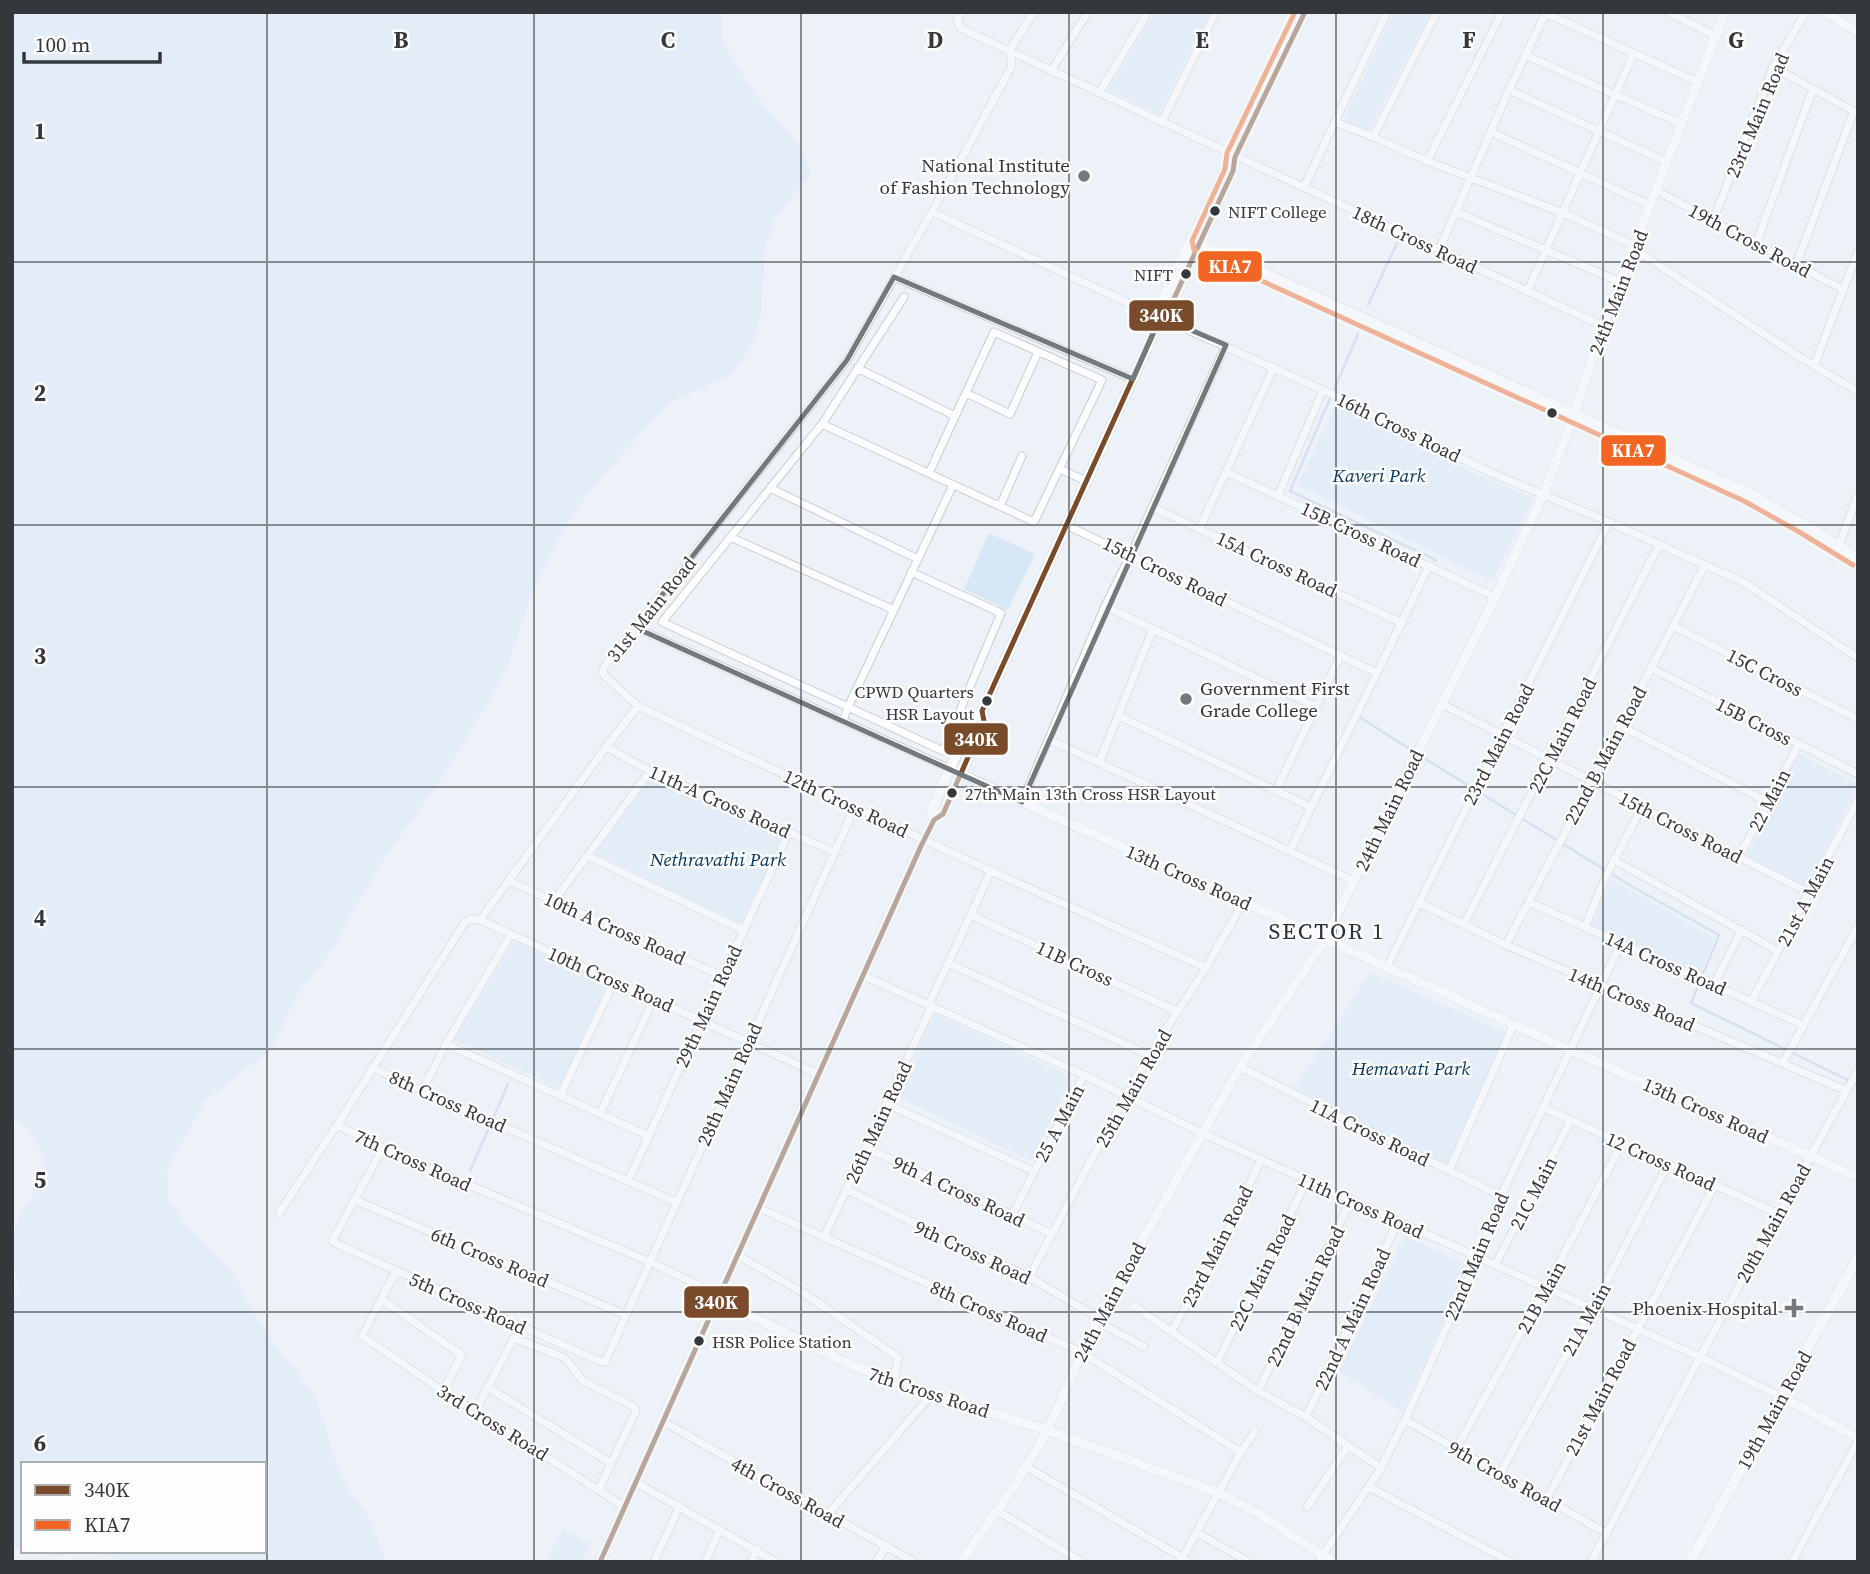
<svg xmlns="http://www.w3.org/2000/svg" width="1870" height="1574" viewBox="0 0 1870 1574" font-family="'Source Serif 4',serif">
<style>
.green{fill:#d8e7f6}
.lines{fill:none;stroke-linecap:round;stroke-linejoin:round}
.stream{stroke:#b5cce2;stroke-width:2.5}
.minor-casing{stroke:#c9cdd1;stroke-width:9}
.tertiary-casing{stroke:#c9cdd1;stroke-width:10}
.secondary-casing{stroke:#c9cdd1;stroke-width:11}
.minor{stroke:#fcfdfe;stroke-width:7}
.tertiary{stroke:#fcfdfe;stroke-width:9}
.secondary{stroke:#fcfdfe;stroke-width:10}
.bus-1-casing{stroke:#fdfdfd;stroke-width:10}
.bus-2-casing{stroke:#fdfdfd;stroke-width:10}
.bus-1{stroke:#7a4b2a;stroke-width:5}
.bus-2{stroke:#f26522;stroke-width:5}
.marked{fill:none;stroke:#74797d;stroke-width:5;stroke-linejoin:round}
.grid{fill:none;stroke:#34383c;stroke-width:2;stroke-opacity:0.55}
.poi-dot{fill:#74797d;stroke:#fdfdfd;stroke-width:2.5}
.bus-dot{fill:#34383c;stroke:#fdfdfd;stroke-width:2.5}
.labels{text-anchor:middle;stroke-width:5;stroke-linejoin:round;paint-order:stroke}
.bus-label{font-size:17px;fill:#34383c;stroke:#fdfdfd;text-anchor:start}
.street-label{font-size:19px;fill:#34383c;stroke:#fdfdfd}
.poi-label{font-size:19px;fill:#34383c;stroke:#fdfdfd;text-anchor:end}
.park-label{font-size:19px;font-style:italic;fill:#093960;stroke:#fdfdfd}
.quarter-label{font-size:23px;letter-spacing:2px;fill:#283038;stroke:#fdfdfd}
.grid-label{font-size:23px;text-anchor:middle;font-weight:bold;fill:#34383c;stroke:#fdfdfd;stroke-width:5;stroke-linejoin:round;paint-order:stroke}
.line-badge{stroke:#fdfdfd;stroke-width:2.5}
.badge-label{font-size:19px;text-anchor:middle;font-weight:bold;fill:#fff}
</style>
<rect width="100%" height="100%" fill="#ecf2f7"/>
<path class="green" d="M12 12H722V42L757 96 777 121 798 143 811 173 774 220 765 250 761 316 751 347 731 374 669 403 597 482 576 510 560 537 531 595 510 660 496 690 443 776 387 855 352 912 338 942 298 994 270 1051 206 1100 167 1168 169 1201 188 1227 235 1275 249 1305 278 1350 298 1373 317 1401 336 1462 351 1493 370 1519 386 1562H124L122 1560 89 1552 57 1556 30 1551H264V1464H23V1550L12 1545V1298L19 1291 12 1255V1238L20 1214 38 1188 45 1156 27 1128 12 1118Z
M1155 12H1210L1159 114 1108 90Z
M1394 12H1431L1369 130 1343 121Z
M1336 405 1485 478 1533 498 1492 581 1297 485Z
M989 533 1035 554 1008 610 964 589Z
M1798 754 1858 784 1807 888 1746 857Z
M650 779 783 835 741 923 595 854Z
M1612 879 1715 938 1700 974 1592 925Z
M514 942 608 983 559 1088 453 1039Z
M1370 972 1506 1032 1447 1166 1295 1088Z
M935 1014 1071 1077 1032 1161 896 1097Z
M1405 1236 1468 1266 1402 1412 1339 1371Z
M563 1528 590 1544 582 1562H546Z"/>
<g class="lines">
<path class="stream" d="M1368 305 1398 241
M1358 334 1290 491 1436 560 1435 561
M1358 716 1414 752
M1419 755 1631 886 1719 935 1691 1003 1858 1085
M470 1171 508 1084"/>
<defs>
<path id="minor" d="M962 12 957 21 960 28 1603 326
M1668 12 1716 36
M1545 13 1698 82
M1525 55 1682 124
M1773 67 1857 113
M1051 71 1088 12
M1509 90 1667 162
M1099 93 1148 12
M1162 122 1216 12
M1335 122 1373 137 1427 161 1563 213 1636 246
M1491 132 1650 205
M1373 137 1437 12
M1427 161 1502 12
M1304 187 1387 12
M1655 190 1844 290
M932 212 1150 313 1323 390 1489 472 1609 522 1745 583 1858 658
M1456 212 1621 282
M1713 221 1773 67 1806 12
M1756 244 1813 89
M1634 249 1798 356 1858 392
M1439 250 1509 90 1546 12
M1796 265 1854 111
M894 277 1133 379
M1527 292 1634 53
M904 297 822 424 662 622 848 707 953 485
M1814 366 1858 251
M857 368 955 416
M966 393 1010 414 1038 352
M822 424 1034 522 1102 380 994 332 929 473
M1060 469 1086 481
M1226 472 1495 597
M770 488 918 559
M1278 496 1323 390
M1000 506 1022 456
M1152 507 1402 623
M1066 525 1377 673
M1200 528 1274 367
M730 537 894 610
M1839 546 1858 494
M1105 606 1315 706
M1673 626 1858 719
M636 628 950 769
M1651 668 1858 774
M1442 704 1809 893
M638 706 991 871 1206 968
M1119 716 1311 807
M843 721 848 707 943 751 1001 613 911 572
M1621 726 1768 802
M1050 740 1354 881
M606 747 650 771 834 852
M1099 763 1153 629
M1276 791 1340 656
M1022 802 1105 606 1131 554 1226 345
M1290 851 1429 566
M588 856 743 930
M1739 857 1799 744
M1614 860 1778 951
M509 881 722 976
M554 901 650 771
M1418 902 1506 945 1847 1091
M1529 902 1803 1025
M971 915 1178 1012
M480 920 606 747 638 706 605 676 603 672 604 667 847 360 945 189 1007 75 1012 65 1009 51 1034 12
M1464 924 1659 545
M1585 927 1606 876 1642 807
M1506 945 1705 565
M948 963 1149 1055
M1387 967 1609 522
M862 975 1084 1075 1202 1133 1700 1357 1782 1397
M1714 984 1742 930
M1751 1002 1858 800
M929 1004 991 871
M446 1044 649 1136
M1783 1063 1858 926
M372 1067 422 1091 676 1202
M1240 1067 1501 1196
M422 1091 446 1044 511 934
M560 1096 614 981
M887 1104 1033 1171
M1544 1108 1779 1214
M600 1114 654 999
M337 1125 383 1148 650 1262 707 1289 717 1299
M383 1148 332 1241 339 1245 599 1361 605 1362 855 807
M866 1148 968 1194 1052 1234
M1449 1171 1514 1024
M628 1181 789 832
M846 1189 944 1238 1029 1277 1099 1318
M355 1200 626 1315
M759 1208 1081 1352 1241 1452 1180 1562
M279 1213 337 1125 465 922 472 919 480 920 818 1074
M1012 1215 1084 1075
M824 1237 932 1006
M737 1255 802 1292 898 1357 894 1381
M1495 1265 1571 1120
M396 1271 362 1336 443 1391 625 1507
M1029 1277 1126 1095 1149 1055 1206 968 1243 902
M381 1299 462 1355 443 1391
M1134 1306 1258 1391 1306 1417 1381 1468
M1097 1321 1144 1347
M1172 1331 1219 1247 1261 1160
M1217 1363 1307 1180
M487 1387 611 1463
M1258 1391 1351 1200
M475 1411 514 1338 565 1358 583 1381 633 1406 636 1411 599 1489
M1306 1417 1398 1221
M1405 1420 1606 1533
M662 1421 914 1562
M1456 1449 1546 1288 1622 1143
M1241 1452 1255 1431
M1025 1466 1190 1562
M1500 1473 1592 1309 1668 1164
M635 1482 776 1562
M1369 1487 1511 1562
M1546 1500 1715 1185
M1307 1507 1348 1446
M996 1510 1082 1562
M828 1514 932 1394
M1196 1532 1249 1562
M654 1562 679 1507
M705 1562 720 1529
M751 1562 757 1549
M876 1562 886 1547
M1318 1562 1381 1468 1405 1420 1478 1257 1501 1196 1621 943
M1591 1562 1700 1357 1858 1070
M1792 1562 1858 1441"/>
<path id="tertiary" d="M1825 12 1858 32
M1191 240 1225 168 1235 157 1305 12
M1200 244 1233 171 1235 159
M950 769 1570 1050 1858 1177
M717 1299 853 1366 932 1394 1047 1430 1219 1493 1261 1515 1333 1562
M1782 1397 1858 1438
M961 1562C991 1519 1023 1476 1047 1430 1065 1394 1079 1357 1097 1321L1240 1067 1325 939 1495 597 1543 495 1570 426 1603 326 1725 12"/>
<path id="secondary" d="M1163 312 1162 301 1191 240 1748 493 1805 525 1858 558
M934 820 932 809 973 717 982 711 1163 312 1171 305 1200 244
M600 1562 662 1421 921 846 934 820 943 814 984 721 982 711
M1690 1562 1858 1257"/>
</defs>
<use href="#minor" class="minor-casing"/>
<use href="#tertiary" class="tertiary-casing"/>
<use href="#secondary" class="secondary-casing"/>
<use href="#minor" class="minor"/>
<use href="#tertiary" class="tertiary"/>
<use href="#secondary" class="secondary"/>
<defs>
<path id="bus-1" d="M600 1562 921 846 934 820 943 814 984 721 982 711 1163 312 1171 305 1233 171 1235 157 1305 12"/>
<path id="bus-2" d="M1295 12 1227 153 1225 169 1192 241 1194 250 1744 501 1801 533 1853 565"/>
</defs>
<use href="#bus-1" class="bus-1-casing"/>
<use href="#bus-2" class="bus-2-casing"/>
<use href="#bus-1" class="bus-1"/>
<use href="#bus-2" class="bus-2"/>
</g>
<path d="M0 0H1870V1574H0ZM894 277 1133 379 1160 317 1226 345 1022 802 636 628 847 360Z" fill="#ecf2f7" fill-opacity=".55" fill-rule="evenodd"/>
<path class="marked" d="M894 277 1133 379 1160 317 1226 345 1022 802 636 628 847 360Z"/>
<path class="grid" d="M267 12V1562M534 12V1562M801 12V1562M1069 12V1562M1336 12V1562M1603 12V1562M12 262H1858M12 525H1858M12 787H1858M12 1049H1858M12 1312H1858"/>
<g class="poi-dot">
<circle cx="1084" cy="176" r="7"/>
<circle cx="1186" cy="699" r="7"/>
<path d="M1790.5 1297.5h7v7h7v7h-7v7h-7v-7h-7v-7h7z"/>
</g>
<g class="bus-dot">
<circle cx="1215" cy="211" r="6"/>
<circle cx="1186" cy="274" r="6"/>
<circle cx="1552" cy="413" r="6"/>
<circle cx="987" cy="701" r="6"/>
<circle cx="952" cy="793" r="6"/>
<circle cx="699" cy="1341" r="6"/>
</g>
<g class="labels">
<g class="bus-label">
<text x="1228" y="218">NIFT College</text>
<text x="1173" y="281" text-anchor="end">NIFT</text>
<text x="974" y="698" text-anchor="end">CPWD Quarters<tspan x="974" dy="22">HSR Layout</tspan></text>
<text x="965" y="800">27th Main 13th Cross HSR Layout</text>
<text x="712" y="1348">HSR Police Station</text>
</g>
<g class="street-label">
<text transform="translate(1757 115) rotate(-67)" y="7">23rd Main Road</text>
<text transform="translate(1415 239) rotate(25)" y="7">18th Cross Road</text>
<text transform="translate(1750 240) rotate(28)" y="7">19th Cross Road</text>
<text transform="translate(1618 292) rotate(-69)" y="7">24th Main Road</text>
<text transform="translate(1399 427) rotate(26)" y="7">16th Cross Road</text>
<text transform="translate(1361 534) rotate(25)" y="7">15B Cross Road</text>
<text transform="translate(1277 564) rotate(25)" y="7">15A Cross Road</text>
<text transform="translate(1165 571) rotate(26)" y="7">15th Cross Road</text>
<text transform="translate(651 609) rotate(-51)" y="7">31st Main Road</text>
<text transform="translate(1765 672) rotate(27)" y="7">15C Cross</text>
<text transform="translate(1754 721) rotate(27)" y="7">15B Cross</text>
<text transform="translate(1562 735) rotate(-63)" y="7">22C Main Road</text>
<text transform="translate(1498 744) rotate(-63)" y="7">23rd Main Road</text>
<text transform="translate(1605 755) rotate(-62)" y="7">22nd B Main Road</text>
<text transform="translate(1769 800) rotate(-62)" y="7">22 Main</text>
<text transform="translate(720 801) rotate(24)" y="7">11th A Cross Road</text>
<text transform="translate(846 803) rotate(25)" y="7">12th Cross Road</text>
<text transform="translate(1389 810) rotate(-64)" y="7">24th Main Road</text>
<text transform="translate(1681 827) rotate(27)" y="7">15th Cross Road</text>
<text transform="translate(1189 877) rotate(24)" y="7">13th Cross Road</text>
<text transform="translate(1805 901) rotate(-62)" y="7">21st A Main</text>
<text transform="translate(615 928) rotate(24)" y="7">10th A Cross Road</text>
<text transform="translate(1075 963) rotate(25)" y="7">11B Cross</text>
<text transform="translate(1666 963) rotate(24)" y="7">14A Cross Road</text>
<text transform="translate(611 979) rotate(24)" y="7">10th Cross Road</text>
<text transform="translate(1632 999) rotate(23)" y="7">14th Cross Road</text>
<text transform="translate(708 1006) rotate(-65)" y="7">29th Main Road</text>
<text transform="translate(729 1084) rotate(-66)" y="7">28th Main Road</text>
<text transform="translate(1133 1088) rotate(-60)" y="7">25th Main Road</text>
<text transform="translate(448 1101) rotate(24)" y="7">8th Cross Road</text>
<text transform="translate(1706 1110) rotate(24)" y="7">13th Cross Road</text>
<text transform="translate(878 1122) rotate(-65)" y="7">26th Main Road</text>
<text transform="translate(1059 1123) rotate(-62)" y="7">25 A Main</text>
<text transform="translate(1370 1132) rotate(26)" y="7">11A Cross Road</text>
<text transform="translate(413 1160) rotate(24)" y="7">7th Cross Road</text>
<text transform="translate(1661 1161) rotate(24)" y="7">12 Cross Road</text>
<text transform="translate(959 1191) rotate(25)" y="7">9th A Cross Road</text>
<text transform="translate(1533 1193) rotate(-62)" y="7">21C Main</text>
<text transform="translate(1361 1205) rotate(24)" y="7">11th Cross Road</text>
<text transform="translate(1773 1223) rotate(-61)" y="7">20th Main Road</text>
<text transform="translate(1217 1246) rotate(-63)" y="7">23rd Main Road</text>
<text transform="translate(973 1252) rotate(25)" y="7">9th Cross Road</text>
<text transform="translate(1476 1256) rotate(-67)" y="7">22nd Main Road</text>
<text transform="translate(490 1257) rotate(23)" y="7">6th Cross Road</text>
<text transform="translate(1262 1272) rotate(-64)" y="7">22C Main Road</text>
<text transform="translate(1305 1296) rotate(-64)" y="7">22nd B Main Road</text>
<text transform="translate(1541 1297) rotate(-61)" y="7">21B Main</text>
<text transform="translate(1109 1302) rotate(-62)" y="7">24th Main Road</text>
<text transform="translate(468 1303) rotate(24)" y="7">5th Cross Road</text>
<text transform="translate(989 1311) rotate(24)" y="7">8th Cross Road</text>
<text transform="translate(1352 1319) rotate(-65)" y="7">22nd A Main Road</text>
<text transform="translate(1586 1319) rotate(-61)" y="7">21A Main</text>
<text transform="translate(929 1392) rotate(18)" y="7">7th Cross Road</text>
<text transform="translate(1600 1397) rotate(-62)" y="7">21st Main Road</text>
<text transform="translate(1774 1410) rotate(-61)" y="7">19th Main Road</text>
<text transform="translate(493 1422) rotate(32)" y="7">3rd Cross Road</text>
<text transform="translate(1505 1476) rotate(29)" y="7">9th Cross Road</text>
<text transform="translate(788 1492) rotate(29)" y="7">4th Cross Road</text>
</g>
<g class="poi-label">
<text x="1070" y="172">National Institute<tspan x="1070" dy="22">of Fashion Technology</tspan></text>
<text x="1200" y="695" text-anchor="start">Government First<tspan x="1200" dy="22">Grade College</tspan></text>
<text x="1778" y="1315">Phoenix Hospital</text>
</g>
<g class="park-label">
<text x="1379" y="482">Kaveri Park</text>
<text x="718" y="866">Nethravathi Park</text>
<text x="1411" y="1075">Hemavati Park</text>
</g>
<g class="quarter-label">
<text x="1327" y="939">SECTOR 1</text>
</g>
</g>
<g class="grid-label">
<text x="401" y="48">B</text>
<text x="668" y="48">C</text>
<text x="935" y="48">D</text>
<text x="1202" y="48">E</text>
<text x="1469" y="48">F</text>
<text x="1736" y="48">G</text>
<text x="40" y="139">1</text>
<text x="40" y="401">2</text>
<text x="40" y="664">3</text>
<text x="40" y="926">4</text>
<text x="40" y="1188">5</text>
<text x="40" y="1451">6</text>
</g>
<g class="line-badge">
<rect x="1197" y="250" width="66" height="33" rx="7" fill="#f26522"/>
<rect x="1128" y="299" width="67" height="33" rx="7" fill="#7a4b2a"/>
<rect x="1600" y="434" width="67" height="33" rx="7" fill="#f26522"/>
<rect x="943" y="722" width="66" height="34" rx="7" fill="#7a4b2a"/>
<rect x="683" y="1285" width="67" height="34" rx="7" fill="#7a4b2a"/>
</g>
<g class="badge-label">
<text x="1230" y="273">KIA7</text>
<text x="1161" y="322">340K</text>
<text x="1633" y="457">KIA7</text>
<text x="976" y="746">340K</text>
<text x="716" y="1309">340K</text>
</g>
<rect width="1870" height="1574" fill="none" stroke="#34383c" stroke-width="28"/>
<rect x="21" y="1462" width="245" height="91" fill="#fdfdfd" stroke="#adaeb0" stroke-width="2"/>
<rect x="35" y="1485" width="35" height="10" fill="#7a4b2a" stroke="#adaeb0" stroke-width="2"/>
<text x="84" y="1497" font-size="21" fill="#34383c">340K</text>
<rect x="35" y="1520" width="35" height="10" fill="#f26522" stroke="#adaeb0" stroke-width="2"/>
<text x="84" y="1532" font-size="21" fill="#34383c">KIA7</text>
<path d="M24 52v10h136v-10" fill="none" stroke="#34383c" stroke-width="3.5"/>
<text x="35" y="52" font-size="21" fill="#34383c" stroke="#fdfdfd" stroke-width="5" paint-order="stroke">100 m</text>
</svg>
